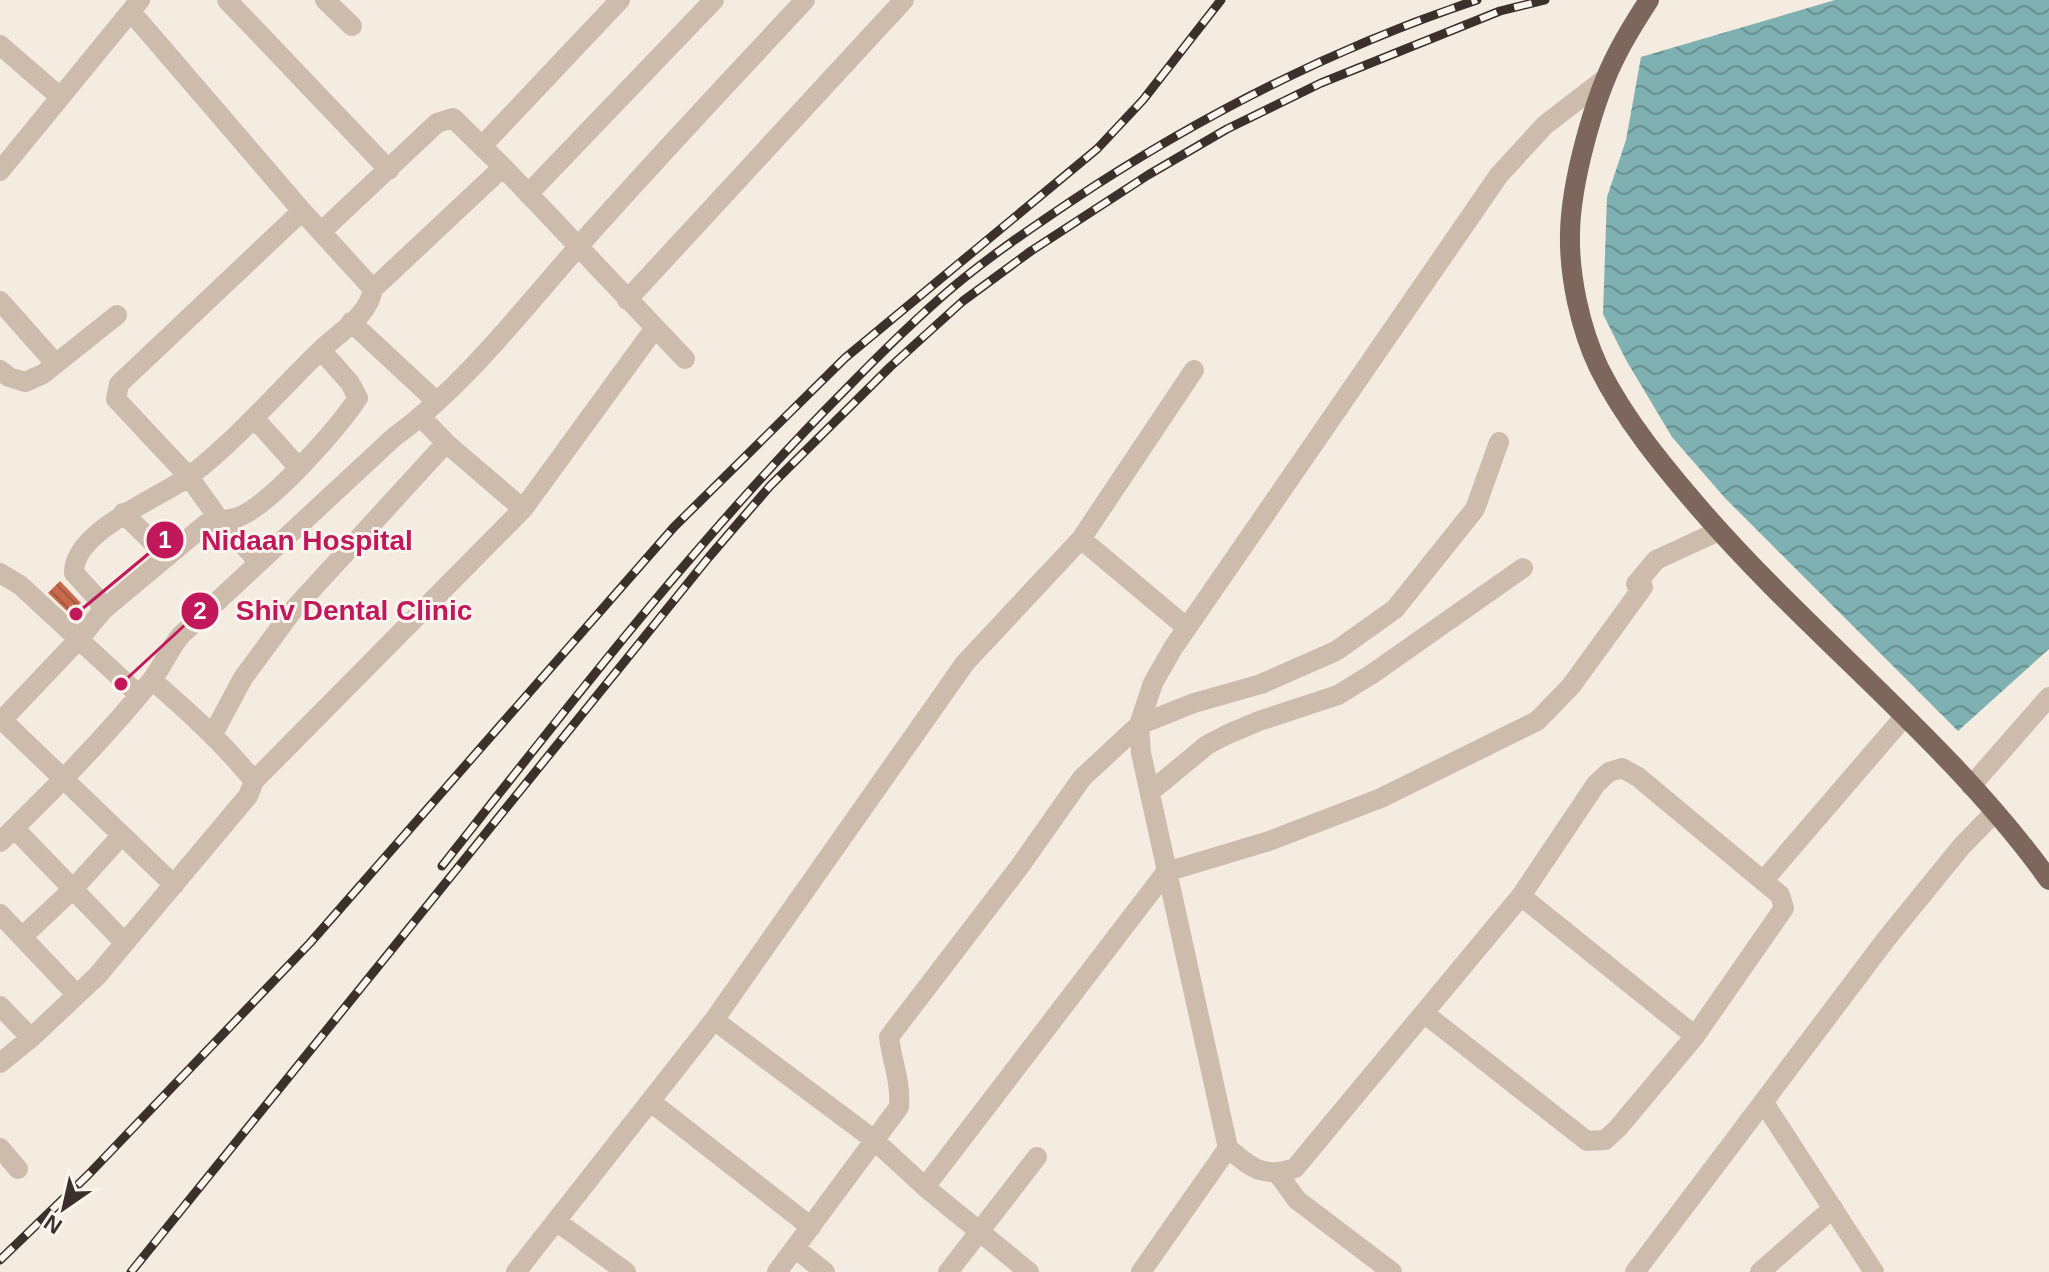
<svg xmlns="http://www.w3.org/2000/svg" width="2049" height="1272" viewBox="0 0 2049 1272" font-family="Arial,sans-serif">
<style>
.water{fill:url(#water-waves)}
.building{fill:url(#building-back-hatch)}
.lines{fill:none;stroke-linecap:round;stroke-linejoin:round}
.minor{stroke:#cdbbac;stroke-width:20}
.major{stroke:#7d675c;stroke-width:20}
.rail-casing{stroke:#3b302b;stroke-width:9}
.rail{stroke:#fbf5ee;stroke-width:6;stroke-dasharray:18;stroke-linecap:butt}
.leader{fill:none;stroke:#c2185b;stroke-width:3}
.callout-dot{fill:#c2185b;stroke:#fbf5ee;stroke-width:3}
.mark-label{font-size:24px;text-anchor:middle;font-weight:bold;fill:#fff}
.callout-label{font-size:28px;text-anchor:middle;font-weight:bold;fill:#c2185b;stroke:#fbf5ee;stroke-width:6;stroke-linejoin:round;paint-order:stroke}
</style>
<defs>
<pattern id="water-waves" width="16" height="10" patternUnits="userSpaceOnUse" patternTransform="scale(2)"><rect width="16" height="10" fill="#7fb0b2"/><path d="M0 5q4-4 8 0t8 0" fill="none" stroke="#699091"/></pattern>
<pattern id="building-back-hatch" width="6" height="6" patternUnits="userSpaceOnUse" patternTransform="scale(2)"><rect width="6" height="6" fill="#c8694b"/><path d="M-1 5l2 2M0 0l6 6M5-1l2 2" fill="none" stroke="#a4573f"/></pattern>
</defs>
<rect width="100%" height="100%" fill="#f4ebe1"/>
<path class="water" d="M1835 0H2049V649L1958 731 1725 498 1672 437 1626 360 1603 314 1607 197 1626 140 1641 57Z"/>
<path class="building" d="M60 581 81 603 68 612 48 593Z"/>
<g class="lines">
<path class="minor" d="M227 0 389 170
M325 0 352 26
M0 45 59 96
M482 146 620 0
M0 171 140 0
M528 194 714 0
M322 231 437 123 453 118 503 167 685 359
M373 289 503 167
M627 300 904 0
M0 301 56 364
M351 322 437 402
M0 370 9 377 25 382 43 374 117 315
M421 417 446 443 523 509
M255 419 299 468
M123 513 167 556
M1081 539 1186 627
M259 562 219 519 189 477 116 399 119 384 302 211
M0 573 20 585 139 695
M1636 584 1656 560 1719 531
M103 610 206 524C218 519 231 521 241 516 275 500 337 429 358 398L350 383 321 350
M0 718 174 885
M0 722 79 639 103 610 97 598 74 573C73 530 162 497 191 475 240 437 279 390 323 348 341 331 369 315 373 289L302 211 132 13
M213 734 243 678 293 610 446 443
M254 781 523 509 655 328
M1971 786 2049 697
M1150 792 1207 745 1226 735 1259 721 1338 695 1372 674 1523 568
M14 828 125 943
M0 842C52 791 105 738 151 681 163 666 169 649 181 635L393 438C465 385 519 314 578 247 652 163 729 82 805 0
M1764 880 1904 717
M1521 896 1695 1036
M0 914 77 995
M22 937 73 889 122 835
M0 1006 31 1038
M714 1020 873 1139 925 1187 1029 1272
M0 1063 31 1038 97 976 248 796 254 781C223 743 189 712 152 680
M651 1102 811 1227
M1764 1103 1874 1272
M0 1148 18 1169
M1228 1148C1251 1168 1265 1179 1295 1168L1521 896 1596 784 1609 772 1622 768 1638 777 1780 895 1784 908 1695 1036 1618 1128 1605 1140 1587 1141 1425 1014
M1278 1174 1297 1200 1392 1272
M925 1187 1166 872 1269 841 1381 798 1537 721 1571 686 1643 587
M556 1221 626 1272
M795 1248 825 1272
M516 1272 714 1020 965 663 1081 539 1194 370
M777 1272 899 1107C901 1081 892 1062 889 1037L1020 866 1082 778 1139 725 1194 703 1261 684 1336 651 1395 609 1475 509 1499 442
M948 1272 1037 1157
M1141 1272 1228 1148 1141 753 1139 725 1153 683 1173 648 1499 175 1545 125 1606 78
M1635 1272 1887 938 1961 847 1995 812
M1760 1272 1833 1208"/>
<path class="major" d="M1649 0C1638 17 1627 34 1618 52 1594 97 1571 182 1570 233 1569 276 1580 328 1599 368 1625 420 1663 466 1701 510 1811 637 1951 743 2049 880"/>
<defs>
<path id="rail" d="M442 866C570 704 697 539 843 392 878 356 914 320 953 287 990 256 1030 229 1070 202 1196 118 1333 48 1477 0
M0 1260 88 1175 310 943 674 527 845 358 1097 149 1143 100 1221 0
M131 1272 709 557 770 486 890 367 963 301 1031 251 1148 175 1227 129 1321 83 1500 11 1545 0"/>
</defs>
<use href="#rail" class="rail-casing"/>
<use href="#rail" class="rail"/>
</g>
<path class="leader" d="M76 614L165 540M121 684L200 611"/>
<g class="callout-dot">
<circle cx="76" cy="614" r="8"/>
<circle cx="121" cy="684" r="8"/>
<circle cx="165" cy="540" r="20"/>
<circle cx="200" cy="611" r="20"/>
</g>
<g class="mark-label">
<text x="165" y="548">1</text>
<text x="200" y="619">2</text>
</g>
<g class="callout-label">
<text x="307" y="550">Nidaan Hospital</text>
<text x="354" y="620">Shiv Dental Clinic</text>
</g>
<g transform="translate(64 1208) rotate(214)" stroke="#fbf5ee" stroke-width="6" paint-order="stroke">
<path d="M0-6L14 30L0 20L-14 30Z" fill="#3b302b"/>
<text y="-12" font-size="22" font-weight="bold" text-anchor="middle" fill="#3b302b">N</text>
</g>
</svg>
